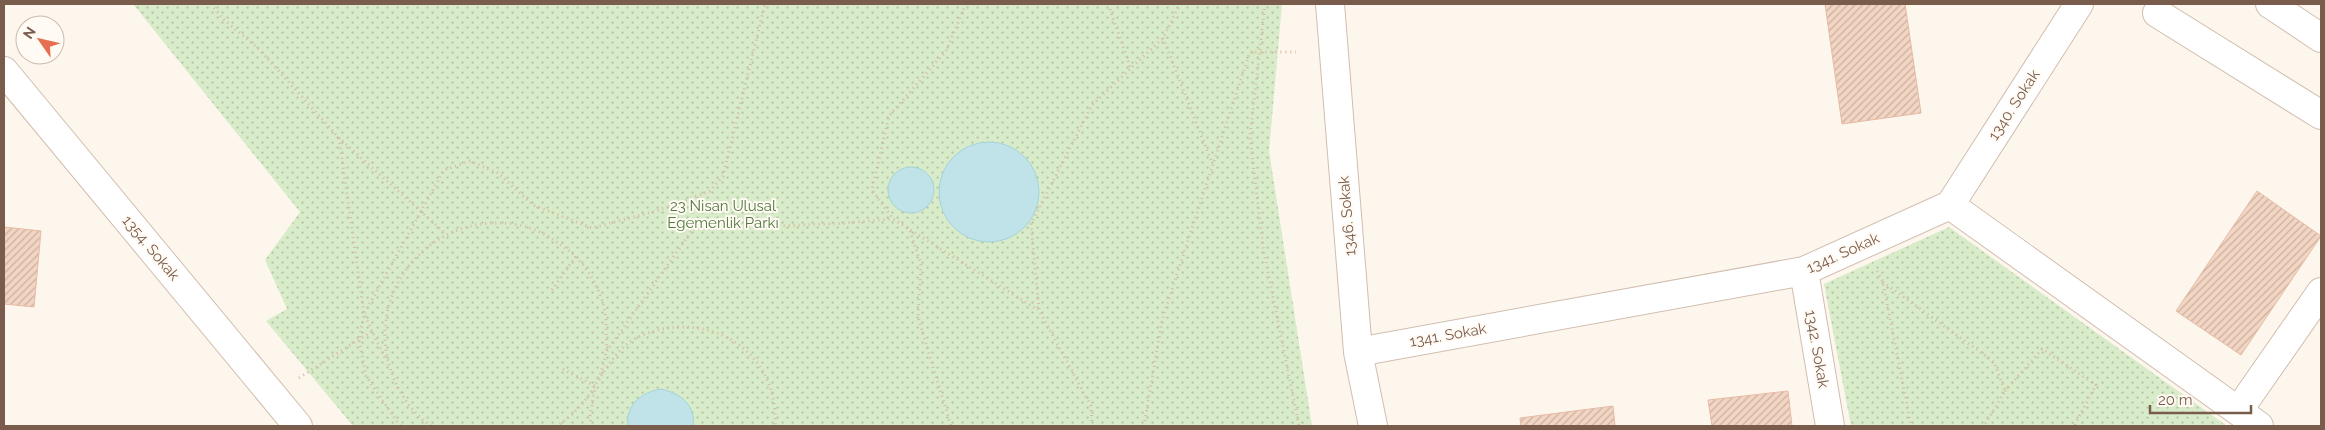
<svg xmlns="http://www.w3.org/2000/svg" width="2325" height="430" viewBox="0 0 2325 430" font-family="Raleway,sans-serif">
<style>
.park{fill:url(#park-dots)}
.water{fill:#bfe3e8;stroke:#a5d3da}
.building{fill:url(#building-hatch);stroke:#e6bba3}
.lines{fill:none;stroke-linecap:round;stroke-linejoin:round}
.minor-casing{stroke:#d1beb0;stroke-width:30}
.path{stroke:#d9b8a5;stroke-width:3;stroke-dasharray:1 4;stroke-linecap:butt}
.minor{stroke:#fff;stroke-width:28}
.labels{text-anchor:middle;stroke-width:4;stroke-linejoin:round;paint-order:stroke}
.street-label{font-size:15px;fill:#7a5c4d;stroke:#fffaf3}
.park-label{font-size:15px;fill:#537a41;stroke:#fffaf3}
</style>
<defs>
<pattern id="park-dots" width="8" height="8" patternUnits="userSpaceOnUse" patternTransform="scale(1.25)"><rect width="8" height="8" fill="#d8ecc9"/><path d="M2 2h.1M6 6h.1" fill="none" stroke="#b4c2a5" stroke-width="1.8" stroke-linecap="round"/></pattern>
<pattern id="building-hatch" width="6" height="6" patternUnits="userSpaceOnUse" patternTransform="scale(1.25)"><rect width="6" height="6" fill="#f3d5c3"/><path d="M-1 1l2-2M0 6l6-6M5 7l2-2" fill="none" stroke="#cab0a1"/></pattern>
</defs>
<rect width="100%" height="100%" fill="#fdf6ec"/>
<path class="park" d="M133 4H1282L1269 151 1312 426H353L266 321 287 309 265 260 300 212Z
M1949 227 2227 426H1851L1824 284Z"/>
<path class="water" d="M939 192a50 50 0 1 1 100 0a50 50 0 1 1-100 0Z
M888 190a23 23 0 1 1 46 0a23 23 0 1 1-46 0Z
M661 389C680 393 696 405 693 426H628C625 405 642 392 661 389Z"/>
<path class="building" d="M1825 4H1905L1921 113 1842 124Z
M2257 191 2321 236 2241 355 2176 311Z
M4 227 41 231 34 307 4 304Z
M1788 391 1792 426H1712L1708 400Z
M1613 406 1615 426H1521L1520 418Z"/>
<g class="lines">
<defs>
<path id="minor" d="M1330 4 1358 352 1373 426
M2270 4 2321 38
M2157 13 2321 115
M4 71 298 426
M1950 205 2079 4
M1804 271 1830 426
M1358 352 1804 271 1950 205 2259 426
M2238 411 2321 292"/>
</defs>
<use href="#minor" class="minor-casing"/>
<path class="path" d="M211 4 223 19 259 49 339 138 446 234
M966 4 946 51 889 116 872 190 893 219 1038 310
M1110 4V10L1131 69
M1265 4 1250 136 1263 247 1299 426
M1163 38 1212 163
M339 138 364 314 385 358
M910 231 921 264 918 317 951 426
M1877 271 1883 282 1911 426
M1883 282 1994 362 2005 391 1984 426
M552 290 576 256
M607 351 693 229 832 224 892 219
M563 369 595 386
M299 378 372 331
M599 380C608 365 619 347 636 338 704 305 780 349 775 426
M2005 391 2042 349 2096 385 2074 426
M400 426 366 376 359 340 364 314 444 170 470 161 498 173 533 205 592 228 656 211 710 191 723 176 765 4
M431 426C414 415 402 397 394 379 360 298 426 212 514 224 535 227 552 238 568 250 589 266 607 299 606 326 606 334 607 344 606 352 602 382 582 410 557 426
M591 426 590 416 595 388
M1092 426 1091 406 1039 310 1031 224 1092 105 1163 38 1180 4
M1144 426 1162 320 1250 52H1296"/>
<use href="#minor" class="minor"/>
</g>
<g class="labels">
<g class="street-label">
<text transform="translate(2014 105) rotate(-57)" y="5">1340. Sokak</text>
<text transform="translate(1347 216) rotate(-95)" y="5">1346. Sokak</text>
<text transform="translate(151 248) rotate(50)" y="5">1354. Sokak</text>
<text transform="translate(1843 253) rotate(-24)" y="5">1341. Sokak</text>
<text transform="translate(1448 335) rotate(-10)" y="5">1341. Sokak</text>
<text transform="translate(1817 349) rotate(80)" y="5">1342. Sokak</text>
</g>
<g class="park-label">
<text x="723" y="211">23 Nisan Ulusal<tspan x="723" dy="17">Egemenlik Parkı</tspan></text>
</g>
</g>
<rect width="2325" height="430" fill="none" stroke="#7a5c4d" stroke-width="10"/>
<g transform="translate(40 40) rotate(304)"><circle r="24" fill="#fffaf3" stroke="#cabbb1"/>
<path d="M0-4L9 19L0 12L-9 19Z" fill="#e76f51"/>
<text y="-8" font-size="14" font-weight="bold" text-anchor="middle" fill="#7a5c4d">N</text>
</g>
<path d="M2150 405v8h101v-8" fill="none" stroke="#7a5c4d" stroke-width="2.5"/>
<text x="2158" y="405" font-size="15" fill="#7a5c4d" stroke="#fffaf3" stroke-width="4" paint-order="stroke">20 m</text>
</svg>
